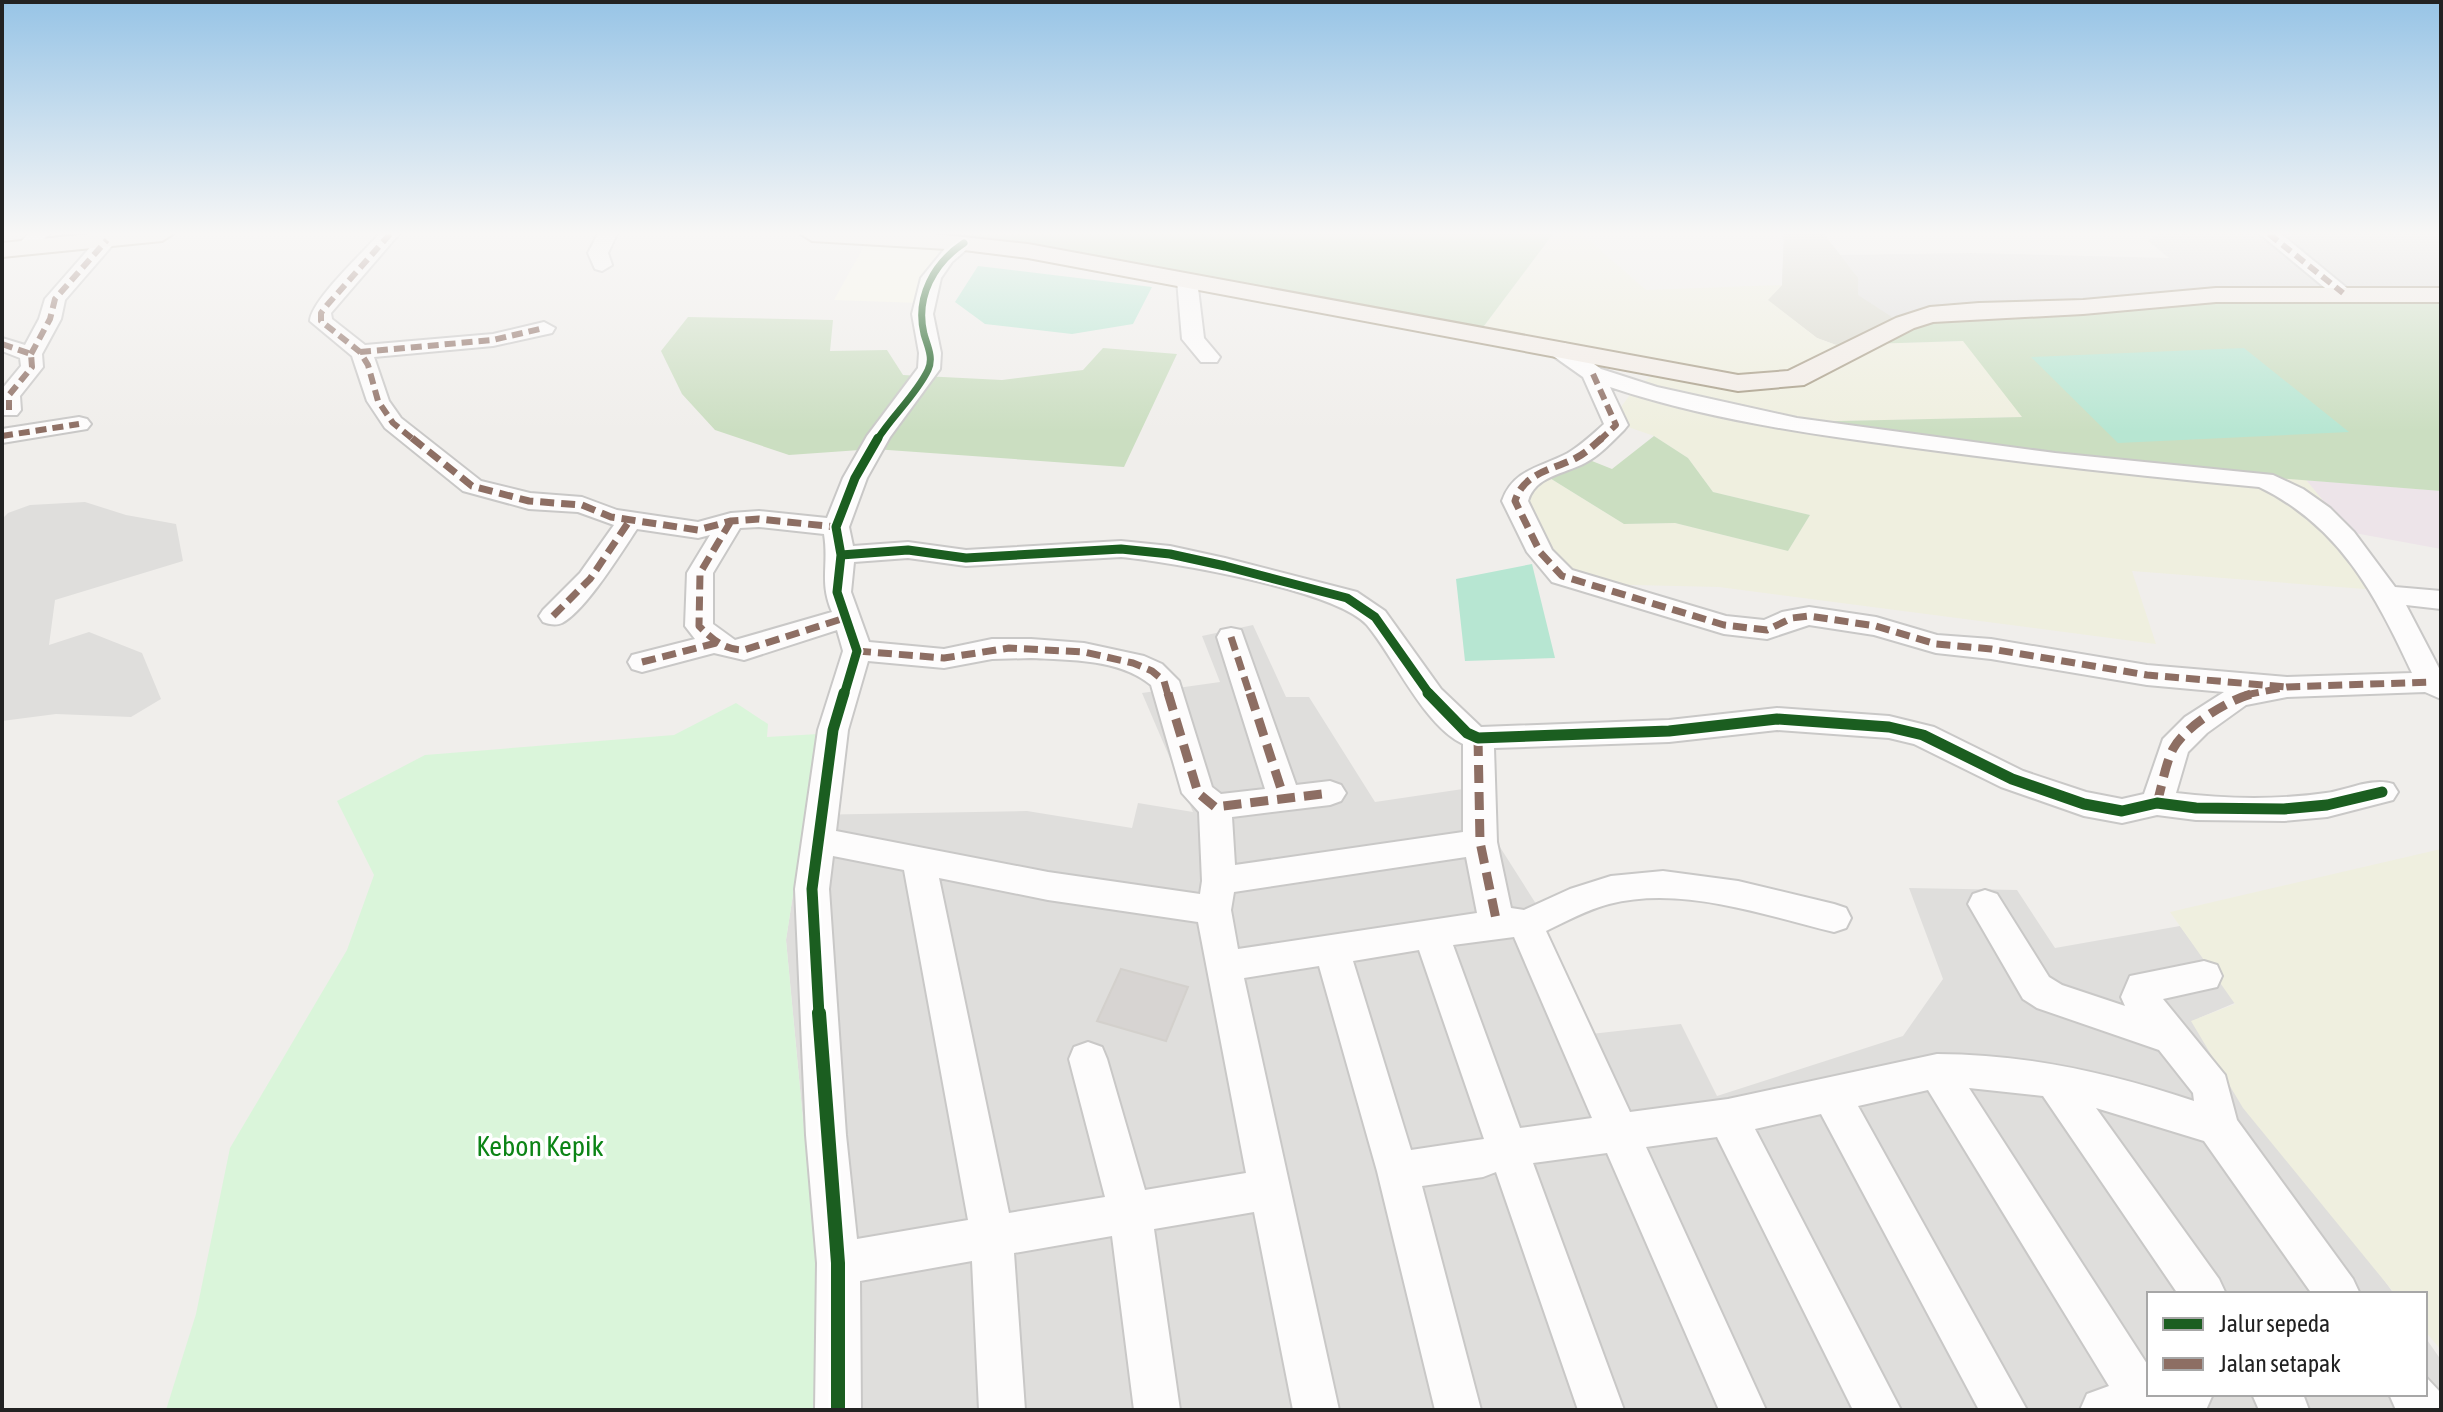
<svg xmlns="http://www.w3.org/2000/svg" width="2443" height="1412" viewBox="0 0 2443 1412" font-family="'Asap Condensed',sans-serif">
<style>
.residential{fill:#dfdedc}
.industrial{fill:#ede4e9}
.education{fill:#f8f7e8}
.construction{fill:#d9d9cd}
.farmland{fill:#efefdf}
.forest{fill:#cbdec1}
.park{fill:#daf5da}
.pitch{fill:#b7e6d2}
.building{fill:#d7d4d2;stroke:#d3d0cc;stroke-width:2}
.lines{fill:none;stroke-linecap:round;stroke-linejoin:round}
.minor-casing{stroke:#c9c8c7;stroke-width:4}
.major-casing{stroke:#a79c86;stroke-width:4}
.minor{fill:#fdfcfc;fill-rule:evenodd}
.major{fill:#f3ede7;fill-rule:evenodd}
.quiet-far2{stroke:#8d6e63;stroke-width:6;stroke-dasharray:11 6;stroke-linecap:butt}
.quiet-far1{stroke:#8d6e63;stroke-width:7;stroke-dasharray:14 7;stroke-linecap:butt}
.quiet{stroke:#8d6e63;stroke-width:9;stroke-dasharray:18 9;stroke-linecap:butt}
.cycleway-far3-casing{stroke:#fff;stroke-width:11}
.cycleway-far2-casing{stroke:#fff;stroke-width:13}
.cycleway-far1-casing{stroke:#fff;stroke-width:16}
.cycleway-casing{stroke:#fff;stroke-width:19}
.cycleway-far3{stroke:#1b5e20;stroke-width:7}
.cycleway-far2{stroke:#1b5e20;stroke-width:9}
.cycleway-far1{stroke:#1b5e20;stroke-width:11}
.cycleway{stroke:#1b5e20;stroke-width:14}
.labels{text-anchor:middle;stroke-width:7;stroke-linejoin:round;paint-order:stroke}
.near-park-label{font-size:28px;fill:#0c8416;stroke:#fff}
</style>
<rect width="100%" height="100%" fill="#f0eeeb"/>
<path class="residential" d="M1784 234H1824L1840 255 1972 253 2169 258 2148 241 2157 234H2441V294L1898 321 1767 300 1782 285Z
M85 502 126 515 176 524 183 561 55 600 49 645 89 632 142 653 161 699 131 717 56 714 2 721V519L8 513 30 505Z
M1253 625 1286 697H1309L1375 802 1463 789 1538 907 1582 1035 1681 1024 1717 1096 1903 1036 1943 979 1909 888 2017 890 2055 948 2180 926 2237 1002 2199 1018 2394 1294H2149V1394H2425V1337L2441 1360V1410H816L817 1268 786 940 805 815 1027 811 1132 828 1138 803 1193 812 1142 693 1220 682 1202 636Z"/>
<path class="industrial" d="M2306 480 2441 491V549L2349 532Z"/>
<path class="education" d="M864 246 945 248 920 303 834 300Z"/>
<path class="construction" d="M1784 234H1824L1858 278V295L1898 321 1836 345 1817 338 1767 300 1782 285Z"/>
<path class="farmland" d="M1553 234H1582L1646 290 1782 285 1768 300 1817 338 1836 345 1964 341 2023 417 1798 422 2135 467 2306 480 2349 532 2378 590 2132 571 2156 644 1719 587 1550 583 1519 503 1540 472 1624 524 1675 523 1788 551 1810 515 1713 492 1688 458 1654 436 1611 421 1637 385 1658 373 1478 334Z
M2441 849V1350L2425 1331V1294H2395L2243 1108 2191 1021 2235 1004 2170 912Z"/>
<path class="forest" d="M1553 234 1478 334 976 244 794 235Z
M2441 294V491L2135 467 1792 422 2022 417 1963 341 1836 345 1898 321 1983 306Z
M688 317 833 320 830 351 887 350 903 375 1002 380 1083 370 1103 348 1177 354 1124 467 874 449 789 455 715 430 682 394 661 351Z
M1654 436 1688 458 1713 492 1810 515 1788 551 1675 523 1624 524 1540 472 1582 457 1612 469Z"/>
<path class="park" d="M736 703 768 724 767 737 818 734 786 940 817 1268 816 1410H166L196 1314 230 1148 347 950 374 875 337 801 425 755 674 735Z"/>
<path class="pitch" d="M978 266 1152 287 1133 324 1072 334 985 324 955 302Z
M2244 348 2349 432 2118 443 2031 357Z
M1532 564 1555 658 1465 661 1456 579Z"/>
<path class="building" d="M1121 969 1188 987 1166 1041 1097 1021Z"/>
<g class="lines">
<defs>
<path id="minor" d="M28 234H49L33 251H19L16 247Z
M108 234 117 240 65 300 61 319 42 354 43 367 20 396 21 410 17 415H2V389L21 366 20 358 2 351V338L25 345 39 319 45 299 100 236Z
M379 234H399L331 313 332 319 365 345 493 334 544 322 555 328 552 333 493 346 374 357 389 401 401 418 481 481 530 493 582 497 617 510 698 522 731 513 759 511 827 518 843 478 867 436 918 368 919 353 912 314 921 278 947 246 957 239H971L974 243 952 262 941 278 933 314 941 353 940 369 890 437 867 478 849 527 853 546 908 542 966 550 1121 541 1170 546 1225 558 1357 592 1385 611 1441 689 1481 727 1669 720 1777 708 1889 716 1934 727 2023 771 2086 792 2122 799 2144 794 2163 739 2185 717 2224 692 2147 685 1991 659 1936 653 1874 635 1809 625 1767 639 1724 634 1552 582 1527 552 1502 501C1513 469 1542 467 1568 453 1581 445 1593 434 1604 424L1583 377 1549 353 1546 348 1549 343H1565L1601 369 1657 387 1797 418 2055 453 2273 475 2303 489 2330 508 2354 532 2395 587 2441 591V609L2406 605 2441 672V699L2425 692 2287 697 2246 705 2207 733 2188 752 2176 793C2224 799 2278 800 2326 793 2348 790 2372 777 2393 784L2398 792 2393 800 2327 817 2284 821 2196 820 2157 815 2122 823 2084 816 2001 787 1914 744 1889 738 1777 730 1669 742 1494 748 1497 842 1511 908 1524 910 1570 889 1611 876 1663 871 1738 881 1834 904 1846 908 1851 918 1846 928 1834 932C1763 915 1682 885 1609 904 1587 910 1566 921 1546 931L1630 1112 1728 1099 1937 1054C2025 1054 2110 1073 2194 1101L2193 1093 2159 1050 2037 1008 2023 999 1968 904 1973 894 1985 890 1997 894 2049 977 2062 985 2125 1006 2121 997 2130 976 2204 961 2217 965 2222 976 2217 987 2163 999 2225 1075 2237 1120 2353 1279 2360 1294H2312L2204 1141 2096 1108 2219 1279 2226 1294H2178L2043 1096 1969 1088 2149 1367V1394H2213L2206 1410H2080L2087 1394 2109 1386 1928 1090 1858 1106 2027 1410H1979L1821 1114 1755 1129 1901 1410H1853L1717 1137 1646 1147 1766 1410H1719L1607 1153 1533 1163 1624 1410H1578L1496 1172 1483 1177 1422 1186 1481 1410H1435L1377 1171 1319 966 1244 978 1339 1410H1293L1254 1212 1154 1229 1180 1410H1134L1112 1236 1014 1253 1025 1410H979L972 1261 860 1281 861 1410H815L817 1263 806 1135 795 889 818 730 843 651 837 630 744 660 714 653 642 672 632 669 628 662 632 655 695 639 685 626 687 573 710 535 698 538 637 529C621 553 586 610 562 623 555 626 549 624 543 622L539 616 543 610 580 573 614 525 578 512 529 509 463 491 385 428 367 401 352 356 310 321C311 300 364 252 379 234ZM1610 387C1706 419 1808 434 1908 447 2025 463 2141 476 2259 487 2340 526 2375 594 2412 673L2287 677 2147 665 1991 639 1937 635 1876 617 1809 607 1782 612 1764 620 1726 616 1572 570 1552 550 1528 501C1535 476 1564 474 1585 463 1600 455 1612 442 1624 430L1628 425ZM759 527 824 534C829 565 819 582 832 612L735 640 713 624V573L740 528ZM1121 557C1171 562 1336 590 1367 625 1394 657 1424 726 1463 744V832L1235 865 1232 817 1330 805 1341 801 1346 793 1341 785 1330 781 1296 785 1241 630 1231 628 1221 630 1217 637 1265 789 1221 794 1212 787 1179 681 1162 664 1144 656 1084 643 1031 639H992L944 649 869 642 851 592 854 562 908 558 966 566ZM1031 658C1070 660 1120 659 1151 685L1182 793 1199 812 1202 881 1200 894 1048 872 836 831 848 730 868 661 944 668 992 659ZM833 856 904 870 968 1220 857 1239 846 1135 829 889ZM1466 857 1477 913 1238 949 1231 910 1234 892ZM939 878 1048 900 1198 922 1246 1173 1145 1190 1107 1059 1102 1047 1088 1042 1074 1047 1069 1059 1105 1197 1009 1213ZM1514 937 1592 1118 1520 1128 1453 945ZM1419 950 1484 1139 1411 1150 1353 961Z
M598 234H617L608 253 612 265 602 271 595 269 588 253Z
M2260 234H2281L2353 293 2343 299 2336 297Z
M1187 274 1197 280 1204 338 1220 357 1217 362H1201L1182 339 1177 280Z
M79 417 87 419 91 424 87 429 2 443V429Z
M2425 1376 2441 1393V1410H2396L2389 1394H2425Z
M2252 1394H2303L2309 1410H2259Z"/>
<path id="major" d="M89 234H173L162 241 2 257V243Z
M801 234H935L1028 244 1738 375 1788 371 1896 318 1930 307 1979 303 2083 300 2216 288H2441V302H2216L2083 314 1933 322 1914 328 1804 385 1738 391 1028 258 964 250 812 241Z"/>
</defs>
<use href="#minor" class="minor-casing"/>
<use href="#major" class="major-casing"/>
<use href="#minor" class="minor"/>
<use href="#major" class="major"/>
<path class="quiet-far2" d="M390 234 328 304 321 313V321L360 352 368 365 378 401 393 423 414 440
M2269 234 2343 293
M2 344 31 354 32 367 9 395V410
M360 352 493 340 544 328
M31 354 50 319 55 299 107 240
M1593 374 1616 425 1600 440
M2 436 79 424"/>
<path class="quiet-far1" d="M412 438 472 486 529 501 582 505 611 517 698 530 731 521 759 519 836 527
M1602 438C1594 445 1586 453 1576 458 1553 470 1524 472 1515 501L1540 552 1562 576 1724 625 1767 630 1792 618 1809 616 1876 626 1936 644 1991 649 2147 675 2287 687
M731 521 700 573 699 626C712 639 724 650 744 650L848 617
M553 616 590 579 630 520
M1231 637 1250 695
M857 651 944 658 1009 648 1084 652 1133 663 1152 671 1164 681 1168 695
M642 662 716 643
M2245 695 2287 687 2431 682"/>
<path class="quiet" d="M1168 693 1198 793 1215 807 1330 793
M1250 693 1284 798
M1478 738 1480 842 1497 924
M2157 803C2162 786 2165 765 2173 749 2185 726 2231 698 2255 693"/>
<defs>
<path id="cycleway-far3" d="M877 440C892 416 916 395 928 370 934 358 927 345 924 334 915 297 934 263 964 243"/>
<path id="cycleway-far2" d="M841 555 908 550 966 558 1121 549 1170 554 1225 566 1347 598 1375 617 1430 695
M844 695 857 651 837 592 841 555 836 527 855 478 878 438"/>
<path id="cycleway-far1" d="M1428 693 1467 733 1478 738 1669 731 1777 719 1889 727 1923 735 2012 779 2084 804 2122 811 2157 803 2196 808 2284 809 2327 805 2382 792
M819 1015 812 889 833 730 844 693"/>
<path id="cycleway" d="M819 1013 838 1263V1410"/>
</defs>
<use href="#cycleway-far3" class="cycleway-far3-casing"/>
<use href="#cycleway-far2" class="cycleway-far2-casing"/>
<use href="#cycleway-far1" class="cycleway-far1-casing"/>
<use href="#cycleway" class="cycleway-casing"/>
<use href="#cycleway-far3" class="cycleway-far3"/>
<use href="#cycleway-far2" class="cycleway-far2"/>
<use href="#cycleway-far1" class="cycleway-far1"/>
<use href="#cycleway" class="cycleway"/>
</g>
<linearGradient id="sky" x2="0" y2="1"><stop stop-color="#97c4e6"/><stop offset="0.54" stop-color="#f8f7f6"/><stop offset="1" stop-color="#f8f7f6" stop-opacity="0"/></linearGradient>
<rect width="2443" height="432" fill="url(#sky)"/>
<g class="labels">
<g class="near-park-label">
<text x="540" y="1156">Kebon Kepik</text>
</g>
</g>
<rect width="2443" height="1412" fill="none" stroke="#222222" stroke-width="8"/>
<rect x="2147" y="1292" width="280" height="104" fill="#ffffff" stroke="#a7a7a7" stroke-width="2"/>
<rect x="2163" y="1318" width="40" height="12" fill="#1b5e20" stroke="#a7a7a7" stroke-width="2"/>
<text x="2219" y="1332" font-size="24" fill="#222222">Jalur sepeda</text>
<rect x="2163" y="1358" width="40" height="12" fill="#8d6e63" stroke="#a7a7a7" stroke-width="2"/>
<text x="2219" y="1372" font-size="24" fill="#222222">Jalan setapak</text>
</svg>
